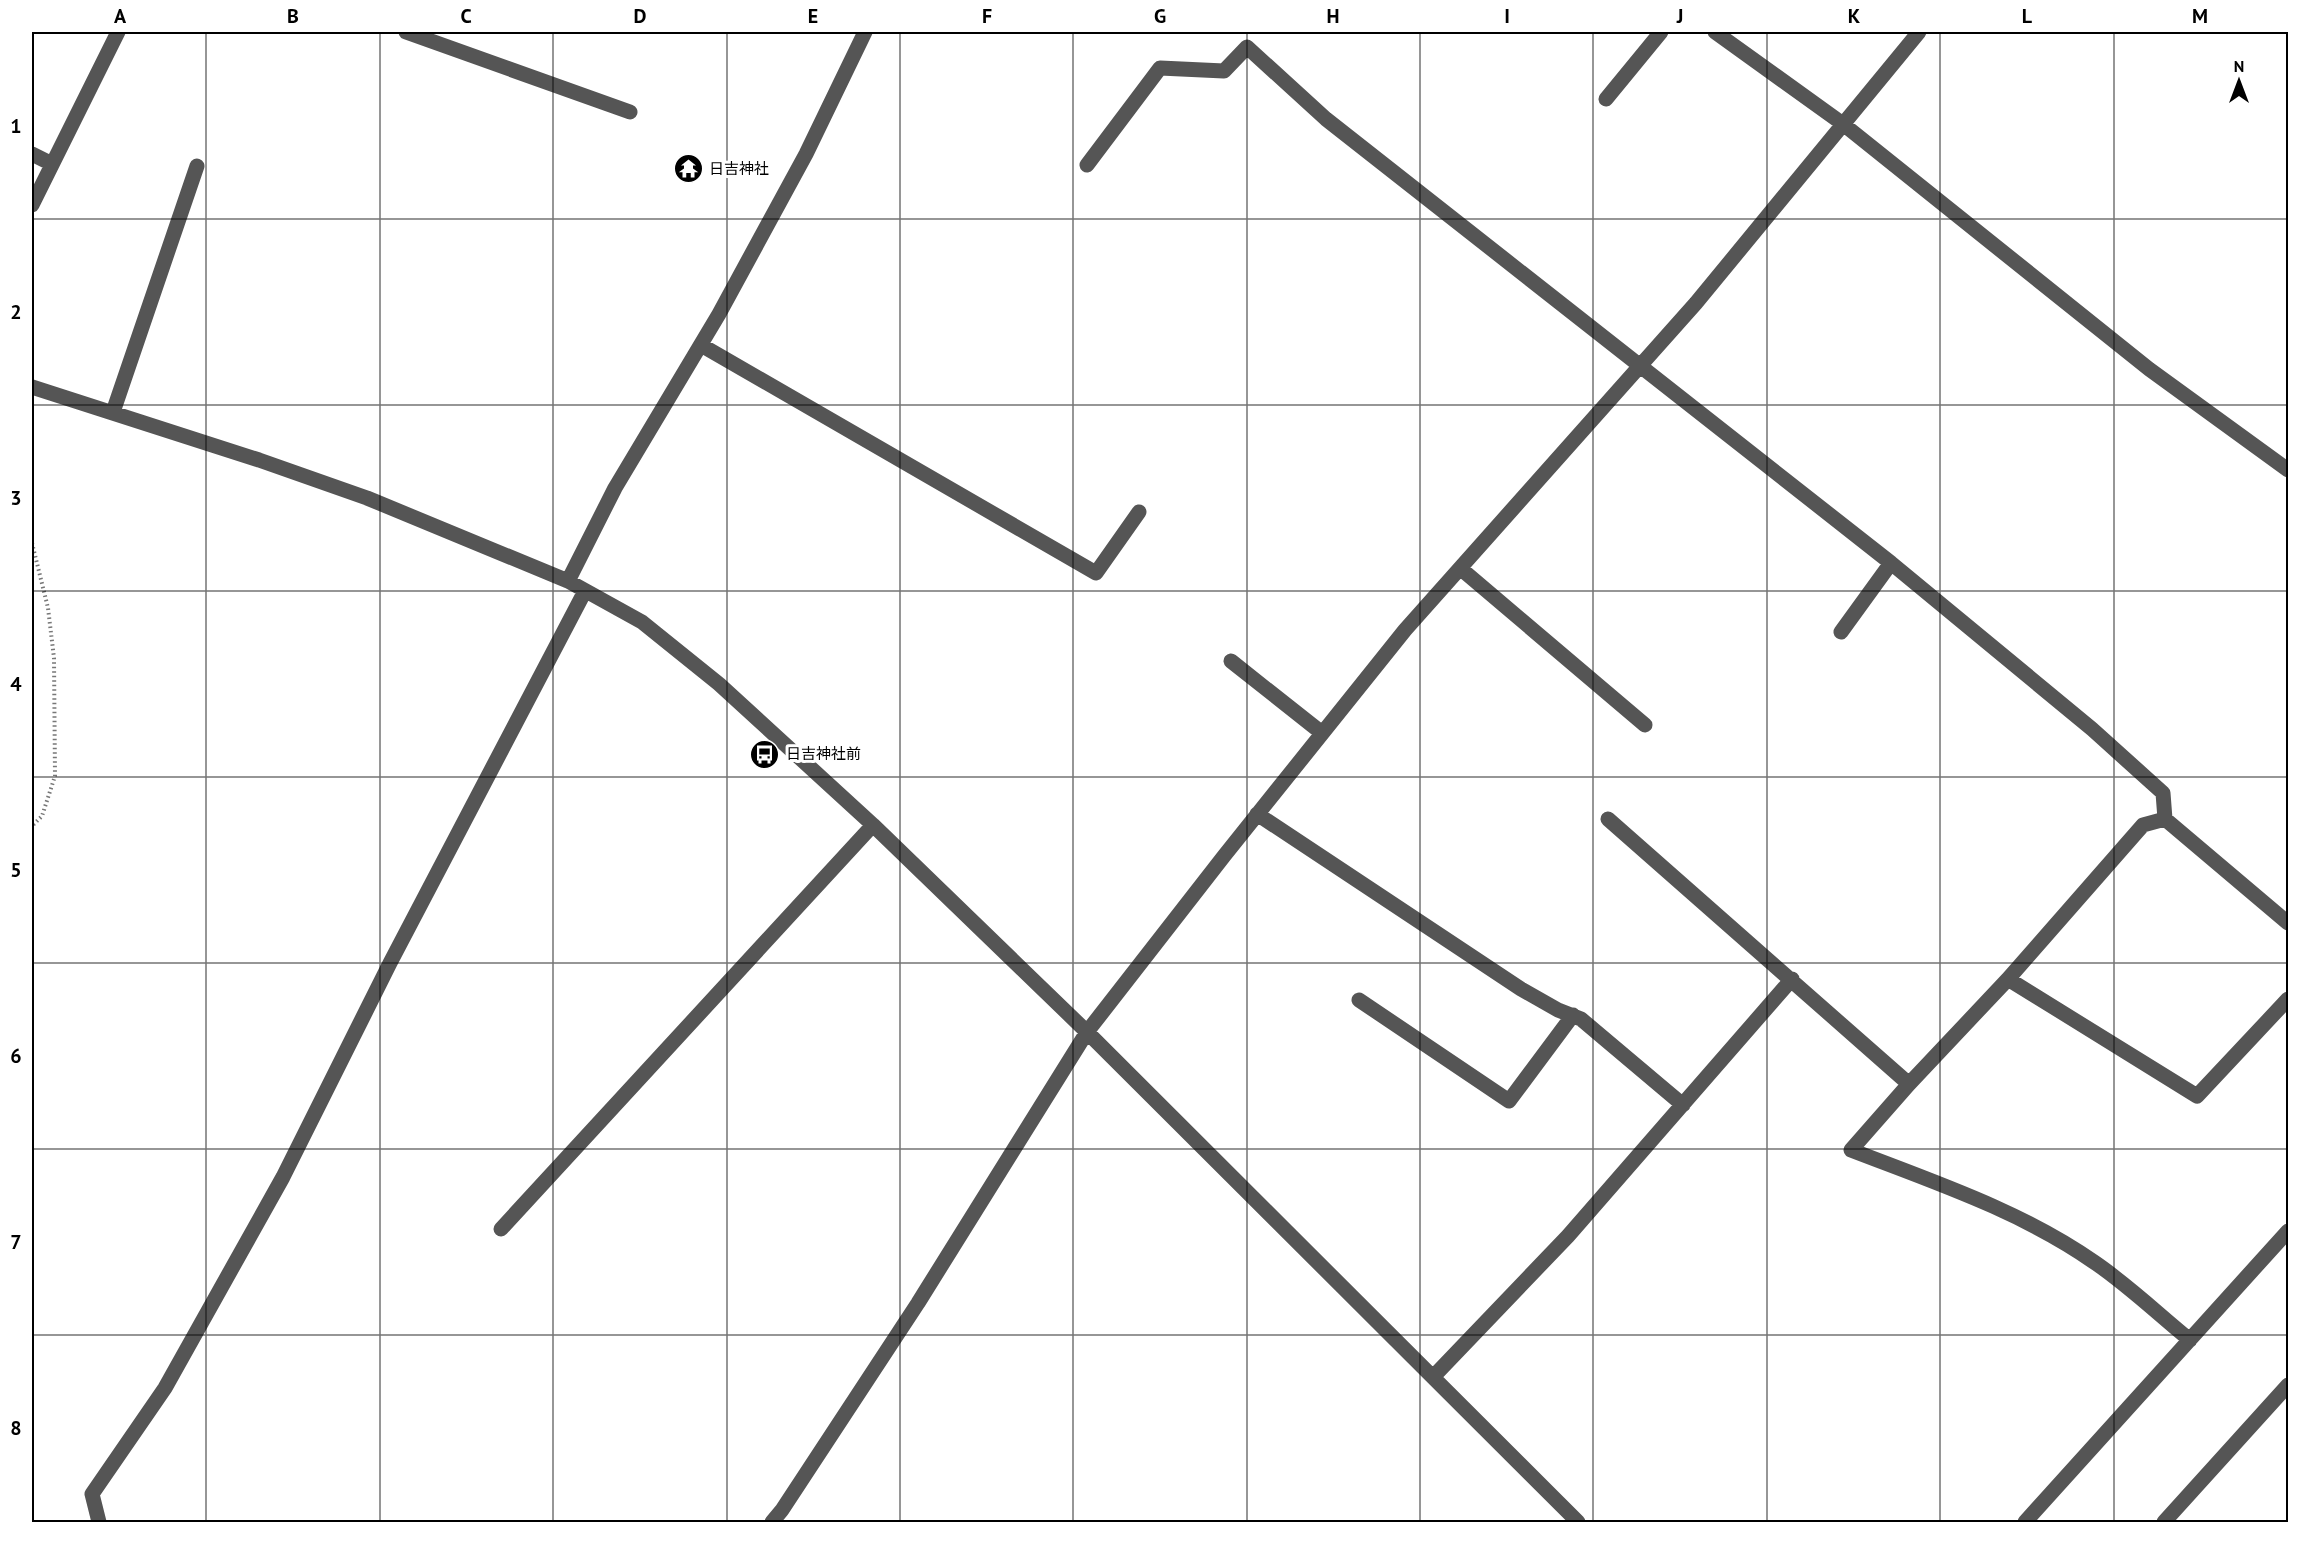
<svg xmlns="http://www.w3.org/2000/svg" width="2320" height="1554" viewBox="0 0 2320 1554" font-family="'PT Sans','Noto Sans JP',sans-serif">
<style>
.lines{fill:none;stroke-linecap:round;stroke-linejoin:round}
.path{stroke:#777;stroke-width:4;stroke-dasharray:1.5 3;stroke-linecap:butt}
.minor{stroke:#555;stroke-width:15}
.grid{fill:none;stroke:#000;stroke-width:1.5;stroke-opacity:0.55}
.labels{text-anchor:middle;stroke-width:6;stroke-linejoin:round;paint-order:stroke}
.poi-label{font-size:15px;fill:#000;stroke:#fff;text-anchor:start}
.neatline{fill:none;stroke:#000;stroke-width:2}
.grid-label{font-size:20px;text-anchor:middle;font-weight:bold;fill:#000}
</style>
<rect width="100%" height="100%" fill="#fff"/>
<g class="lines">
<path class="path" d="M32 543 48 608 54 658 55 776 42 816 32 826"/>
<path class="minor" d="M406 32 630 112
M1715 32 1843 124 2149 369 2288 470
M1606 99 1661 32
M32 154 52 164
M1087 165 1160 68 1224 71 1247 47 1326 119 1891 563 2092 729 2163 793 2165 819 2288 923
M32 205 118 32
M701 345 1096 573 1139 512
M32 387 259 460 367 498 568 581 642 622 719 684 873 825 1087 1032 1578 1522
M113 412 197 166
M1460 568 1645 725
M568 581 615 488 719 314 806 154 865 32
M1841 632 1891 563
M1231 661 1322 733
M1257 814 1521 989 1558 1010 1581 1019 1683 1105
M1608 819 1909 1084 1851 1150C1934 1182 2021 1211 2094 1262 2128 1285 2158 1314 2190 1340
M2165 819 2143 825 2008 979 2197 1096 2288 999
M1359 1000 1509 1101 1573 1015
M1909 1084 2008 979
M501 1229 873 825
M1433 1377 1568 1236 1792 979
M99 1522 92 1494 165 1388 283 1177 390 963 585 591
M772 1522 782 1510 918 1303 1087 1032 1224 856 1405 630 1696 303 1919 32
M2025 1522 2288 1231
M2164 1522 2288 1385"/>
</g>
<path class="grid" d="M206 32V1522M380 32V1522M553 32V1522M727 32V1522M900 32V1522M1073 32V1522M1247 32V1522M1420 32V1522M1593 32V1522M1767 32V1522M1940 32V1522M2114 32V1522M32 219H2288M32 405H2288M32 591H2288M32 777H2288M32 963H2288M32 1149H2288M32 1335H2288"/>
<defs>
<symbol id="temple-disc" viewBox="-11 -11 22 22"><circle r="9.5" fill="#000" stroke="#fff"/><path d="M0-6L5-2H3V0L6.5 2.5H4V6H1.5V3h-3V6H-4V2.5H-6.5L-3 0V-2H-5Z" fill="#fff"/></symbol>
<symbol id="bus-disc" viewBox="-11 -11 22 22"><circle r="9.5" fill="#000" stroke="#fff"/><path d="M-5-6H5V4H4V6H2V4H-2V6H-4V4H-5ZM-3.5-4V0h7V-4ZM-3.5 1.2v1.5H-2V1.2ZM2 1.2v1.5H3.5V1.2Z" fill="#fff"/></symbol>
</defs>
<g fill-rule="evenodd">
<use href="#temple-disc" x="672" y="152" width="33" height="33"/>
<use href="#bus-disc" x="748" y="738" width="33" height="33"/>
</g>
<g class="labels">
<g class="poi-label">
<text x="709" y="174">日吉神社</text>
<text x="786" y="759">日吉神社前</text>
</g>
</g>
<rect width="2320" height="1554" fill="none" stroke="#ffffff" stroke-width="66"/>
<g transform="translate(2239 81)" stroke="#ffffff" stroke-width="4.5" paint-order="stroke">
<path d="M0-4.5L10 22L0 15L-10 22Z" fill="#000000"/>
<text y="-9" font-size="16" font-weight="bold" text-anchor="middle" fill="#000000">N</text>
</g>
<rect x="33" y="33" width="2254" height="1488" class="neatline"/>
<g class="grid-label">
<text x="120" y="23">A</text>
<text x="293" y="23">B</text>
<text x="466" y="23">C</text>
<text x="640" y="23">D</text>
<text x="813" y="23">E</text>
<text x="987" y="23">F</text>
<text x="1160" y="23">G</text>
<text x="1333" y="23">H</text>
<text x="1507" y="23">I</text>
<text x="1680" y="23">J</text>
<text x="1854" y="23">K</text>
<text x="2027" y="23">L</text>
<text x="2200" y="23">M</text>
<text x="16" y="133">1</text>
<text x="16" y="319">2</text>
<text x="16" y="505">3</text>
<text x="16" y="691">4</text>
<text x="16" y="877">5</text>
<text x="16" y="1063">6</text>
<text x="16" y="1249">7</text>
<text x="16" y="1435">8</text>
</g>
</svg>
